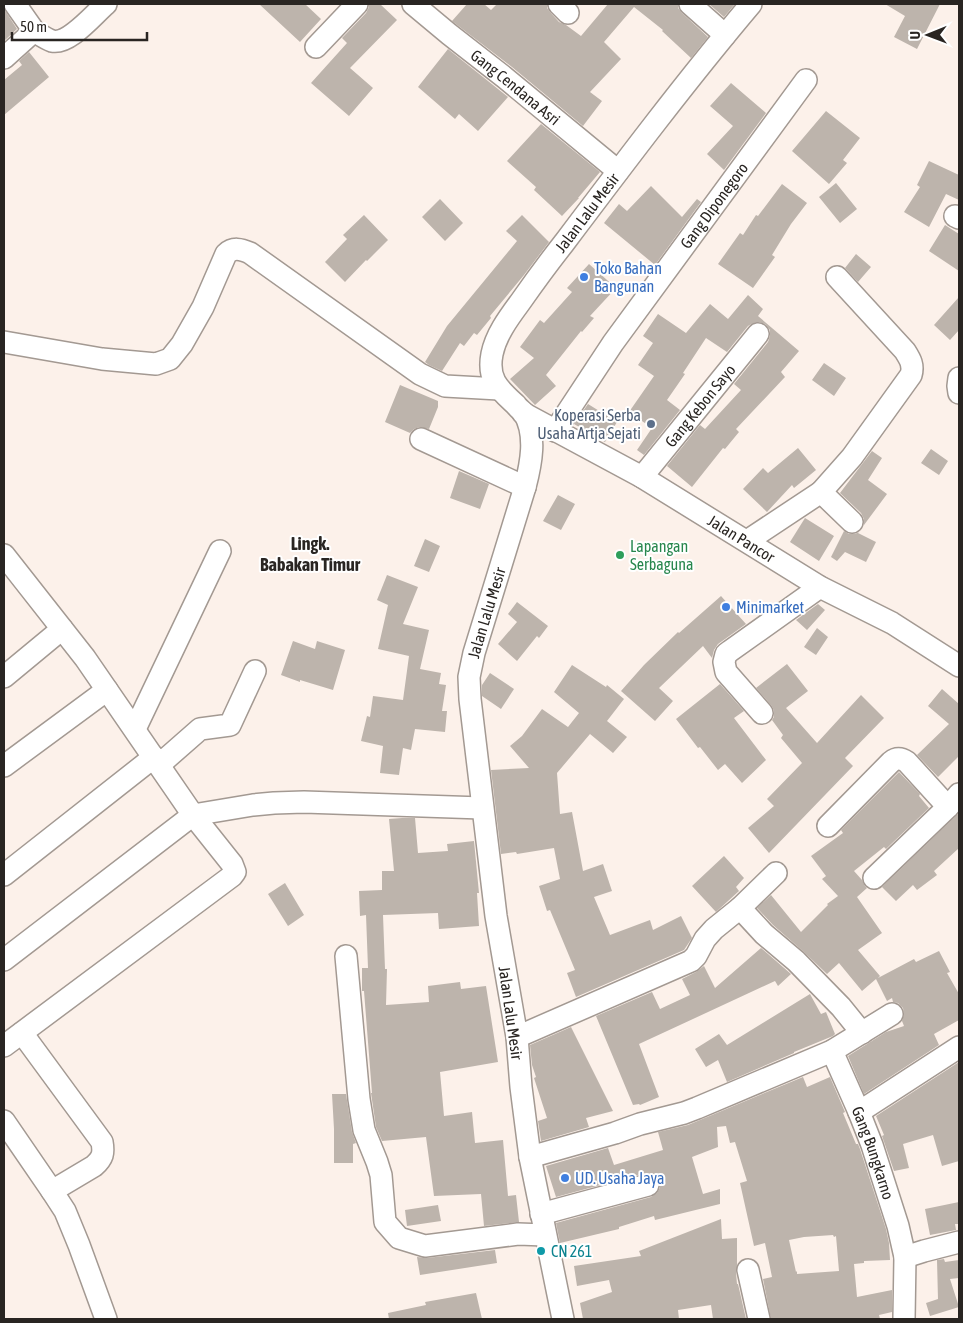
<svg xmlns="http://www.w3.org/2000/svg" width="963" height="1323" viewBox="0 0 963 1323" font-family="'Asap Condensed',sans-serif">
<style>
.building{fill:#bdb4ac;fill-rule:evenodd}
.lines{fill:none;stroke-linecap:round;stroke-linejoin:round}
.minor-casing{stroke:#a39992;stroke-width:24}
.minor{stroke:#fff;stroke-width:21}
.shop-dot{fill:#3f7fe0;stroke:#fff;stroke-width:2}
.service-dot{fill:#5c6f8a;stroke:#fff;stroke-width:2}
.leisure-dot{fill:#2e9e5b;stroke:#fff;stroke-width:2}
.culture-dot{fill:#0f9aa8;stroke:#fff;stroke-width:2}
.labels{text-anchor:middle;stroke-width:4;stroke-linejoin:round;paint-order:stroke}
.street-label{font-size:16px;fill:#292522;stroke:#fff}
.shop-label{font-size:16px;fill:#366cbe;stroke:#fff;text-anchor:start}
.service-label{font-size:16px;fill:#4e5e75;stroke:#fff;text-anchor:end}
.leisure-label{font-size:16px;fill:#27864d;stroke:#fff;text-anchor:start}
.culture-label{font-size:16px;fill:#0d838f;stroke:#fff;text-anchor:start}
.neighbourhood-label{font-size:18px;font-weight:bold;fill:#292522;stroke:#fff}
</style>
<rect width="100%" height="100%" fill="#fcf1ea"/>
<path class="building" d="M259 4H305L321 19 300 42Z
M369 4H380L397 20 350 68 373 88 349 116 311 83 347 43 342 38 366 13 369 7Z
M467 4H484L491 10 497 4H547V8L550 12 559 22 566 25 581 36 608 4H678V8L682 13 708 37 691 58 662 31 663 30 634 7 604 42 621 59 590 92 602 101 583 126 512 67 452 21Z
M709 4H735L724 17Z
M885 4H940L917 49 894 37 905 16Z
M4 9 17 29 4 41Z
M448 49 508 97 478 131 459 114 455 119 418 87Z
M29 52 49 77 4 115V80L22 65 19 61Z
M731 83 766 113 724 170 707 154 733 126 710 106Z
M826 111 860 138 843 160 847 163 829 184 792 151Z
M541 124 600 172 578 198H579L562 216 534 190 536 187 507 161Z
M929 161 959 175V200L946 194 929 227 904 212 920 187 917 185Z
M836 183 857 209 840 223 819 197Z
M782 184 807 203 791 224 772 255 775 257 753 288 718 264 740 233 743 235 756 215 758 216Z
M651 186 682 217 697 199 701 202 655 265 604 223 619 204 627 211Z
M440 199 463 223 445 241 422 217Z
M364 215 388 240 367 261 366 260 345 282 325 262 347 239 343 235Z
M522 215 549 242 524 275 490 316 491 318 477 335 474 333 464 346 460 343 442 371 429 365 425 362 447 326 517 241 506 231Z
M945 225 959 234V271L929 251Z
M856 254 871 267 858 282 845 268Z
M589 264 616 288 590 316 594 318 582 332 581 331 546 375 556 386 535 405 510 379 534 358 520 347 540 320 544 323 572 292 567 288Z
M748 295 763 309 758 316 799 351 781 372 785 377 736 429 739 432 725 449 723 448 692 487 667 466 700 425 705 429 741 390 734 384 768 342 770 336V330L765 324 759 322 753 323 748 326 727 352 706 338 683 373 685 374 667 400 680 410 644 455 637 450 652 428 629 412 654 376 638 365 653 343 643 336 658 314 686 333 710 304 728 319Z
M959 297V330L950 340 934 325Z
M824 363 846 378 834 396 812 380Z
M400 385 438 401V407L429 429 419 427 414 429 410 433 385 422Z
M588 404 617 422 605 442 574 424Z
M798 448 816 470 794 488 792 485 767 512 743 489 763 468 768 473Z
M931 449 948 461 939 475 921 463Z
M872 451 882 458 868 480 887 494 864 525V519L861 513 840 493Z
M459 471 489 484 480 509 450 498Z
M558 495 575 504 561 530 543 521Z
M805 518 834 536 819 561 790 542Z
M844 531 849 534H855L859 532 858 533 876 542 866 562 845 552 837 561 831 557Z
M425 539 440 546 429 572 414 566Z
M387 575 418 587 403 624 429 630 420 669 441 673 439 684 446 685 442 711H447L445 732 415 729 411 750 403 748 399 775 380 773 383 746 361 741 367 716 370 717 373 696 403 700 409 656 378 649 388 605 377 600Z
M721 596 746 624 718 644 714 650 712 658 703 646 659 688 673 701 655 721 621 691 644 665 678 632 679 633Z
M517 602 548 626 539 638 537 636 517 661 498 644 517 622 508 614Z
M818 604 825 610 807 630 796 620Z
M817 628 828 637 816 655 804 647Z
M293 641 315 649 317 641 345 650 333 690 300 680V682L281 675Z
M787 664 808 691 786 708 817 743 861 695 884 718 845 758 853 766 769 853 748 828 774 806 767 799 802 763 781 738 783 735 772 720 774 717V710L771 705 756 688Z
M572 665 606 687 607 685 624 699 607 721 627 737 613 753 590 734 557 773 560 814 572 812 583 871 603 864 612 891 594 897 610 935 650 920 653 930 681 916 692 938 684 950 576 997 567 973 575 970 550 910 547 911 539 886 560 879 554 848 517 854 516 852 501 854 491 770 529 768 510 746 522 736 542 709 568 727 579 713 554 692Z
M490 673 514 689 501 709 482 696V685Z
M720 684 744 711 734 718 766 760 742 783 725 764 718 770 700 747 698 748 676 719Z
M942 689 959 704V756L938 777 917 755 949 724 928 706Z
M899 772 920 794 919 796 929 808 886 849 884 847 854 871 862 880 865 886 867 888 857 897 882 933 858 950 880 976 878 978 914 959 916 962 939 951 950 972 947 973 959 994V1020L934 1034 939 1045 864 1094 848 1056 886 1032 904 1026 902 1021 904 1014 903 1008 898 1003 893 1002 892 998 887 1001 876 979 862 991 839 963 827 974 804 952 773 925 757 908 771 895 801 932 828 905 827 904 838 896 822 879 826 876 811 856 843 833 841 830Z
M959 813V848L934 871 937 875 917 890 913 885 896 901 882 887Z
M402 818H415L418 853 448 851 447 844 474 841 479 893H477L479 926 439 929 438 913 383 915 385 969H387L386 1005 429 1002 428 986 460 982 461 989 486 986 498 1062 440 1072 444 1116 472 1112 475 1143 503 1140 508 1196 516 1195 519 1222 484 1226 481 1194 434 1196 426 1137 382 1141 376 1127 371 1093H372L364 991H362V968H368L366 915 360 916 359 891 382 890V871H394L389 819Z
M724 856 744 878 736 887 739 891 716 912 692 886Z
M285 883 304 915 288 926 268 894Z
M761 948 791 974 778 986 775 981 639 1044 659 1097 640 1105 639 1104 633 1105 596 1016 652 992 660 1009 690 995 682 979 696 972 704 966 715 988Z
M810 994 821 1014 826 1012 835 1034 833 1036 794 1052V1053L727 1082 718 1060 706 1067 695 1049 719 1034 727 1045Z
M571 1027 613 1111 586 1118 589 1127 541 1141 538 1121 547 1118 534 1078 536 1077 532 1065 530 1045Z
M959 1062V1161L942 1166 933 1135 903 1144 909 1168 894 1171 882 1136 884 1135 876 1116Z
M803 1077 807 1087 830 1077 845 1112 843 1113 856 1144H858L860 1149 886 1229 889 1243 890 1260 864 1261V1263L854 1264 857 1297 892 1290V1312L879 1315 880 1319H771L763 1279 772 1277 765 1243 754 1246 740 1183 747 1181 735 1142 730 1143 726 1126 717 1127 718 1147 692 1157 703 1194 720 1189V1204L655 1220 654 1216 619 1227V1229L560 1243 556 1223 651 1197 657 1193 660 1188V1182L656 1176 651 1173H645L556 1197 546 1166 608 1148 614 1165 663 1150 658 1132 688 1125ZM833 1235 834 1237 836 1236 839 1271 797 1274V1271L796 1272 789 1240 804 1237Z
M332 1094H346L352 1132 356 1143 353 1144V1163H334V1129Z
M959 1202V1224H955L956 1230 930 1235 925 1209Z
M438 1205 441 1221 407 1226 405 1210Z
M721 1219 722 1239 737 1238V1265L736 1273 737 1284H738L746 1319H713L711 1305 678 1310 679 1319H583L580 1303 612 1292 609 1280 577 1286 574 1266 641 1256 639 1251Z
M495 1250 497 1263 420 1275 417 1257 427 1258Z
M944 1259 945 1262 959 1260V1278L950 1279 959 1307 930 1316 926 1303 938 1299 937 1260Z
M476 1293 482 1319H389L388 1313 426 1305 425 1302Z"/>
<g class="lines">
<defs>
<g id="minor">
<path id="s1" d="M413 4 449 34 504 77 618 171"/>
<path d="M559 4 568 13"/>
<path d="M690 4 725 35"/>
<path d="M34 31C39 34 46 39 52 41 69 45 94 14 106 4"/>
<path d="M316 47 357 4"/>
<path d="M4 58 34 31 15 4"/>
<path d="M955 216 959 218"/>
<path d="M4 342 102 359 156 364 170 359 182 344 203 307 226 254C233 247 241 249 250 253L420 374 445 386 499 389"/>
<path d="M959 378 958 386 959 393"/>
<path id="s2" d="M523 413 642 477 820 587 892 623 959 666"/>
<path id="s3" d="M555 431 613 343 806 80"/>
<path d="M421 439 525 487"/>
<path id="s4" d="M642 477 758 334"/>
<path d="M821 492 852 457 911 375C914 365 910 359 905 351L837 277"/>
<path d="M747 541 821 492 852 522"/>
<path d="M4 555 85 658 193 815 232 864 235 872 232 876 4 1046"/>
<path d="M4 677 62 629"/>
<path d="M762 713 726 672 724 662 726 654 730 651 820 587"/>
<path d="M135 729 220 551"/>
<path d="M159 765 200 729 230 725 255 671"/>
<path d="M4 766 107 690"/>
<path d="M828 826 891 762C896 758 901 758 907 762L948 807"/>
<path d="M4 875 154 757"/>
<path d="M874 878 948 807 959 794"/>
<path d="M740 908 764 934 796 961 841 1007 862 1033"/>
<path d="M346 956 359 1099 364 1130 377 1162 381 1175 385 1222 399 1238 425 1246 518 1234 545 1235"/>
<path d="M4 960 193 815 253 805 274 803 304 802 482 808"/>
<path d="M517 1037 691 961 696 956 705 939 714 929 740 908 776 873"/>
<path id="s5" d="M832 1051 859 1112 872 1145 898 1226 905 1257 904 1319"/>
<path d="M859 1112 959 1047"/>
<path d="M4 1121 52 1191 94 1166C103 1158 104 1153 102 1142L22 1033"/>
<path d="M530 1157 615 1133 640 1124 684 1113 697 1108 832 1051 892 1014"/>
<path d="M52 1191 65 1211 79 1245 106 1319"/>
<path d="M541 1214 648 1185"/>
<path d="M905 1257 924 1251 959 1242"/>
<path d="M748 1270 759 1319"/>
<path id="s6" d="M563 1319 530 1157 521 1087 517 1037 496 916 470 699 469 677 474 653 525 487C531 464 537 435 524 413 522 411 518 408 516 405 499 389 487 380 492 354 496 334 510 316 521 301 535 281 549 262 564 243 625 162 686 81 751 4"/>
</g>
</defs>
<use href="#minor" class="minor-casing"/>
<use href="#minor" class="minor"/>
</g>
<g class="shop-dot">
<circle cx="584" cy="277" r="5"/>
<circle cx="726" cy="607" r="5"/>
<circle cx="565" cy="1178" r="5"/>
</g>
<circle class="service-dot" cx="651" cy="424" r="5"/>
<circle class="leisure-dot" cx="620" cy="555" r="5"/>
<circle class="culture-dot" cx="541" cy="1251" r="5"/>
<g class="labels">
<g class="street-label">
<text dy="6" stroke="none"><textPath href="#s1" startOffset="132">Gang Cendana Asri</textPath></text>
<text dy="6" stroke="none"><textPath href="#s3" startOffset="276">Gang Diponegoro</textPath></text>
<text dy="6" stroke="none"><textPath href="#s6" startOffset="1166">Jalan Lalu Mesir</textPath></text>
<text dy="6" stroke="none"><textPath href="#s4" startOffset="92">Gang Kebon Sayo</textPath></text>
<text dy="6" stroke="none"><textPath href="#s2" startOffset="252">Jalan Pancor</textPath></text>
<text dy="6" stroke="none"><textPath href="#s6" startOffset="716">Jalan Lalu Mesir</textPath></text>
<text transform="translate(511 1013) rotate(82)" y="6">Jalan Lalu Mesir</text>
<text dy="6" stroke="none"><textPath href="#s5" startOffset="110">Gang Bungkarno</textPath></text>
</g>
<g class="shop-label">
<text x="594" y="274">Toko Bahan<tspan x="594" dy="18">Bangunan</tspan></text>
<text x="736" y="613">Minimarket</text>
<text x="575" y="1184">UD. Usaha Jaya</text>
</g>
<g class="service-label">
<text x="641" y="421">Koperasi Serba<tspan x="641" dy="18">Usaha Artja Sejati</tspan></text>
</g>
<g class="leisure-label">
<text x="630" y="552">Lapangan<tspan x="630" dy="18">Serbaguna</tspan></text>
</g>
<g class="culture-label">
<text x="551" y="1257">CN 261</text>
</g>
<g class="neighbourhood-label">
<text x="310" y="550">Lingk.<tspan x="310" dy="21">Babakan Timur</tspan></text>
</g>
</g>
<rect width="963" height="1323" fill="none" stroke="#292522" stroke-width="10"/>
<g transform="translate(928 35) rotate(269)" stroke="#ffffff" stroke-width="4" paint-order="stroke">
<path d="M0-4L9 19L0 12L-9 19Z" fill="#292522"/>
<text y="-8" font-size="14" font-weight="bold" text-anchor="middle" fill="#292522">U</text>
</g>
<path d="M12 32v8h135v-8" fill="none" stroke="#292522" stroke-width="2.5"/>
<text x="20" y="32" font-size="15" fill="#292522" stroke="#ffffff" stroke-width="4" paint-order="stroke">50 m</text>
</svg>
